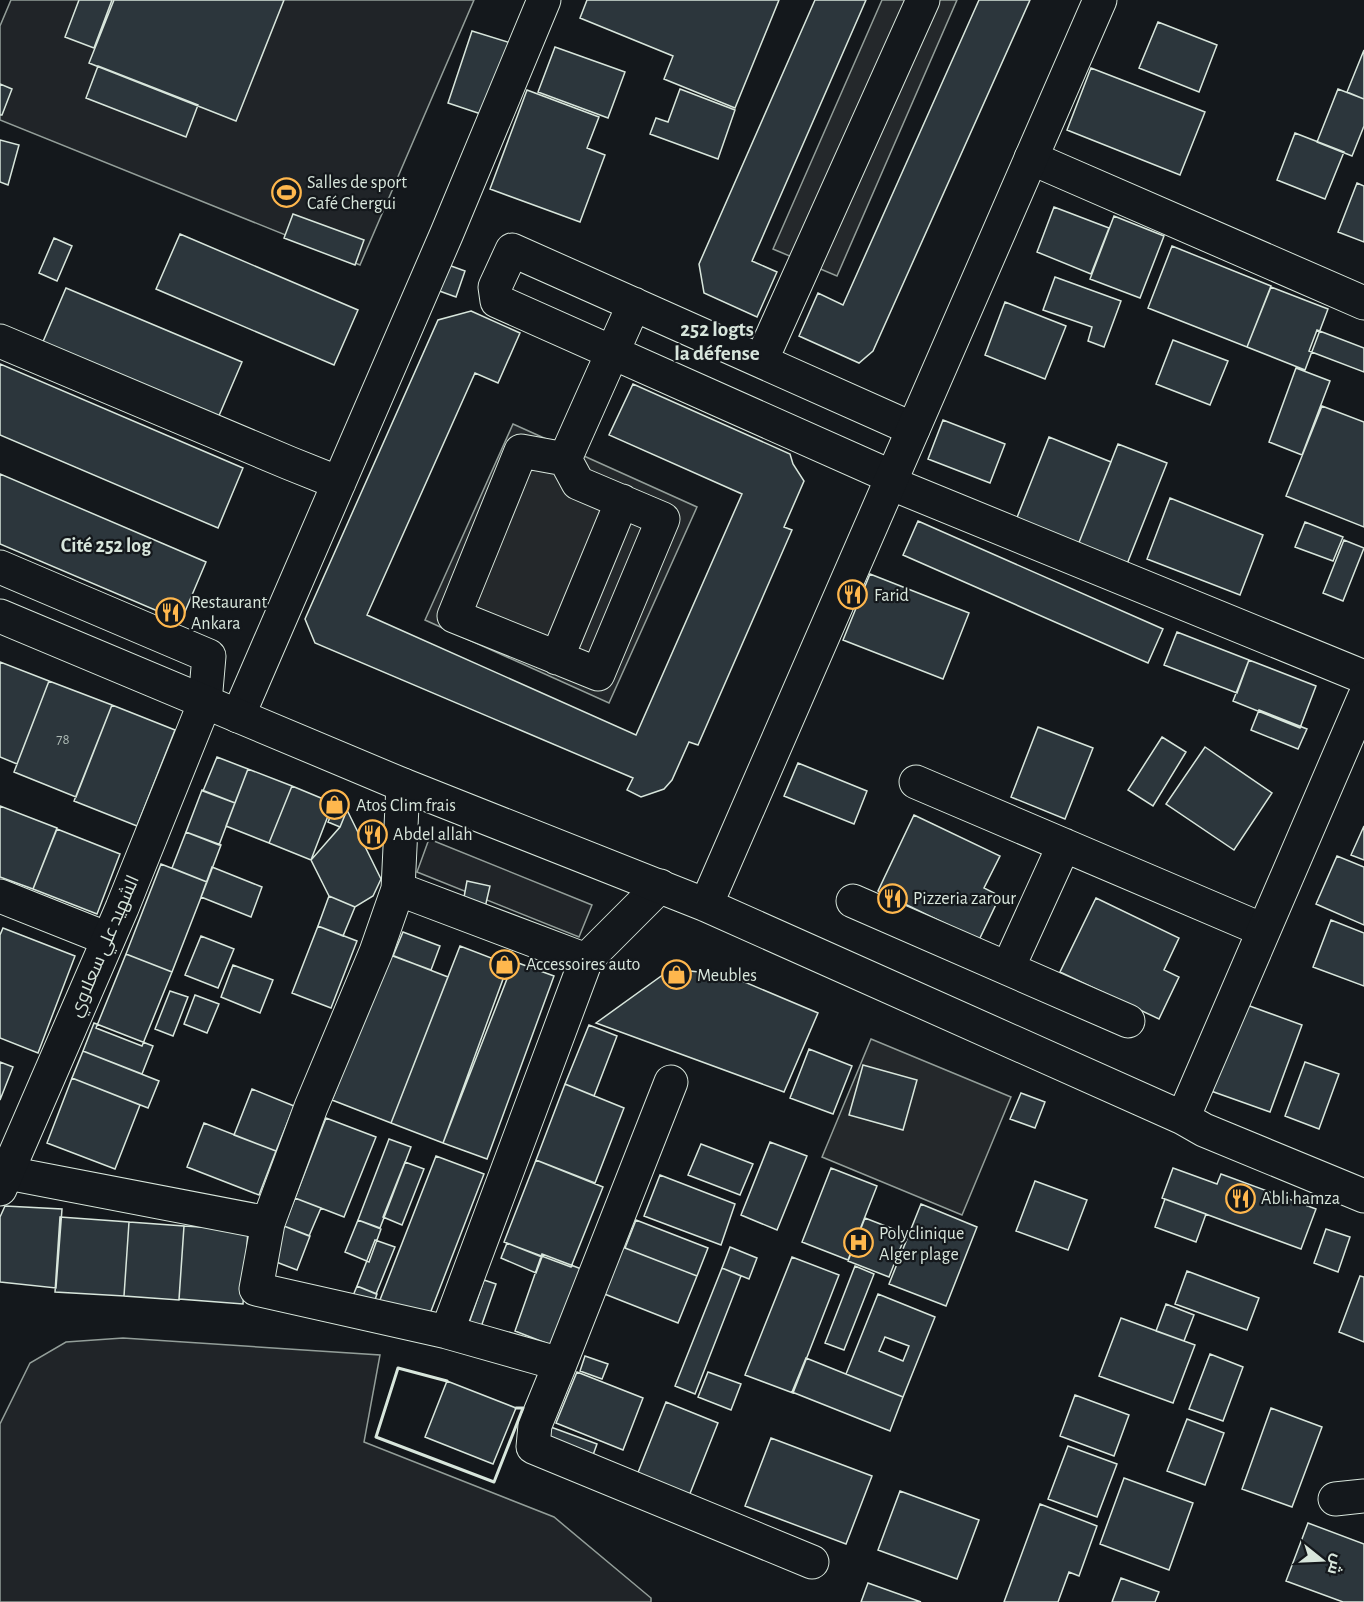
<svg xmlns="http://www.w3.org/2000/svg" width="1364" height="1602" viewBox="0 0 1364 1602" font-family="'Alegreya Sans',Cairo,sans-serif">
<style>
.green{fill:#202428;stroke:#939e99;stroke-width:1.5}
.parking{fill:#24282b;stroke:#939e99;stroke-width:1.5}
.building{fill:#2c363c;stroke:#d8e6dc;stroke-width:1.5;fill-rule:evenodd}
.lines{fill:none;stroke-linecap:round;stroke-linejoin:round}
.minor-casing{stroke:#d8e6dc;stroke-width:35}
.major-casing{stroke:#d8e6dc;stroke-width:35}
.minor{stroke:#14181c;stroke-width:33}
.major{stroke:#14181c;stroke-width:33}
.wall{stroke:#d8e6dc;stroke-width:3}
.labels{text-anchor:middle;stroke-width:4.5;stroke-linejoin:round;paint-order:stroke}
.number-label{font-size:15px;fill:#adbab4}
.poi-label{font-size:18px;fill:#d8e6dc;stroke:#14181c;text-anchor:start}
.street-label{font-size:18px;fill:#d8e6dc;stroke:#14181c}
.neighbourhood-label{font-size:20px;font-weight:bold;fill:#d8e6dc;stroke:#14181c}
.quarter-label{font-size:21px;font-weight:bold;fill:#d8e6dc;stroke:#14181c}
</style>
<rect width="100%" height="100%" fill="#14181c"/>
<path class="green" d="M11 0H474L360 265 0 120V26Z
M429 839 592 905 579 937 417 872Z
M123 1338 380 1355 364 1442 554 1517 651 1598V1602H0V1424L30 1363 66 1342Z"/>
<path class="parking" d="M882 0H957L837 276 773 249Z
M513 424 697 507 609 703 425 620Z
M871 1039 1011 1097 962 1215 822 1157Z"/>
<path class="building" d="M79 0H112L94 48 65 37Z
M114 0H284L236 121 89 63Z
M587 0H779L735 108 664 79 673 56 580 18Z
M815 0H866L752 261 777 272 757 317 704 293 699 264Z
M979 0H1030L873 351 859 363 799 336 818 293 843 305Z
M1158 22 1217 45 1199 92 1139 68Z
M472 31 511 43 487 116 448 103Z
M555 47 625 72 608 118 538 92Z
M1364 50V99L1347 92Z
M98 66 198 105 186 137 86 98Z
M1091 68 1205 112 1180 175 1067 130Z
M0 84 12 89 2 115H0Z
M680 89 735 110 718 159 650 134 656 118 668 122Z
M1338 89 1364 99V126L1352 156 1317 142Z
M527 90 599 117 587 148 605 155 580 222 490 189Z
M1295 133 1344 152 1325 199 1277 180Z
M0 140 19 145 8 185 0 182Z
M1357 183 1364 186V242L1338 232Z
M1054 207 1109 228 1091 274 1037 252Z
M293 214 364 240 355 265 284 238Z
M1114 216 1164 236 1140 298 1090 279Z
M180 234 358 310 334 365 156 289Z
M54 238 72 246 57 281 39 273Z
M1172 246 1271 286 1247 347 1148 308Z
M440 262 465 271 456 297 431 288Z
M1055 277 1121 301 1104 347 1088 341 1092 327 1043 310Z
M1271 287 1328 309 1305 370 1247 347Z
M66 288 242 362 218 418 42 344Z
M1005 302 1066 326 1045 379 985 355Z
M471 311 520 333 498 383 475 373 367 615 636 735 742 494 609 435 633 384 790 454 793 464 804 481 784 527 792 530 698 745 689 742 672 780 664 789 641 797 627 790 633 778 315 643 305 619 438 320Z
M1317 330 1364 348V372L1309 351Z
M1173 340 1228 361 1210 405 1156 384Z
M0 364 243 468 218 528 0 435Z
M1296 368 1330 381 1302 455 1269 442Z
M1322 406 1364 422V527L1286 496Z
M943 420 1005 444 990 483 928 459Z
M1049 437 1111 462 1078 545 1016 520Z
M1118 444 1167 463 1127 564 1078 545Z
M0 474 206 562 181 621 0 544Z
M1170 498 1263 535 1240 595 1147 559Z
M918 521 1163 629 1148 663 903 555Z
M1305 522 1343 537 1333 561 1295 547Z
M1344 540 1364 548 1343 601 1323 593Z
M870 574 969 613 943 679 843 640Z
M1177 632 1249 660 1237 693 1164 665Z
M1249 660 1316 686 1300 728 1233 701Z
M0 662 49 681 17 764 0 757Z
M49 681 112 705 76 797 14 772Z
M112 705 175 730 137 826 74 801Z
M1259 710 1307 729 1298 749 1251 730Z
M1038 727 1093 748 1065 819 1011 797Z
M1162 737 1186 752 1153 806 1128 790Z
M1205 747 1272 793 1234 850 1166 804Z
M217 757 248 769 235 803 203 791Z
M798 763 867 791 854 824 784 796Z
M248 769 292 786 269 843 226 826Z
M292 786 333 803 311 860 269 843Z
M202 790 235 803 219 845 186 832Z
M335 805 347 810 340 827 328 822Z
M0 806 57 828 33 889 0 877Z
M347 810 381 879 373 896 355 907 329 896 311 860 340 827Z
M914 815 1000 856 984 888 1000 896 979 940 878 891Z
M1364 826V860L1351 855Z
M57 829 120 854 97 914 33 889Z
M186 832 221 845 207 882 172 868Z
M1337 856 1364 867V925L1316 904Z
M161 864 207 882 172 972 126 954Z
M212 867 262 887 251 917 201 897Z
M467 881 490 886 484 912 462 908Z
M329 896 355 907 343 936 318 926Z
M1096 898 1179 938 1164 970 1179 977 1159 1019 1060 972Z
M1331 920 1364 933V986L1313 967Z
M318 926 357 941 331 1008 292 993Z
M3 928 75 956 38 1053 0 1038V935Z
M403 932 440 946 431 970 393 956Z
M201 936 234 949 218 988 185 975Z
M460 946 512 966 443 1143 391 1123Z
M126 954 172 972 142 1046 96 1028Z
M389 954 448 977 391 1123 332 1100Z
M510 960 554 976 487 1159 443 1143Z
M233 965 273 980 260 1013 221 997Z
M671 969 728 975 818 1013 784 1092 596 1023Z
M170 991 188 997 173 1036 155 1029Z
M195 995 219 1004 207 1033 184 1024Z
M1247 1005 1302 1025 1270 1112 1211 1091Z
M94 1023 153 1046 142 1074 83 1051Z
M589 1025 617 1036 594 1096 565 1084Z
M809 1049 852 1066 833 1114 790 1098Z
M83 1051 159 1081 148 1108 72 1078Z
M0 1062 13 1067 0 1100Z
M1305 1062 1339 1074 1319 1129 1285 1116Z
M863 1065 917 1080 903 1130 849 1115Z
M72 1078 140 1105 115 1169 47 1143Z
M565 1084 624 1108 595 1183 536 1160Z
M252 1089 294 1106 276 1151 234 1135Z
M1021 1093 1045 1102 1035 1128 1010 1119Z
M326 1118 376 1137 344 1217 295 1198Z
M204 1123 276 1151 259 1195 187 1167Z
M389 1139 411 1147 380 1228 358 1220Z
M770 1142 807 1156 777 1230 741 1215Z
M701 1144 753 1164 740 1195 688 1175Z
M436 1156 484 1174 426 1324 378 1305Z
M536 1160 603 1187 571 1267 504 1242Z
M405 1162 424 1169 402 1225 383 1217Z
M831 1168 877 1186 848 1260 802 1242Z
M1173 1168 1217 1184 1221 1174 1316 1209 1301 1249 1162 1198Z
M660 1175 735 1204 721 1245 644 1216Z
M1035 1181 1087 1200 1068 1250 1016 1231Z
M295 1198 321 1208 309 1236 284 1226Z
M1165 1199 1206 1214 1196 1242 1155 1227Z
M921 1204 977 1227 946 1306 889 1284Z
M5 1206 62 1209 56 1288 0 1282V1217Z
M60 1217 129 1222 124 1296 55 1292Z
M865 1218 906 1234 889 1277 848 1261Z
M358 1220 381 1229 369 1262 345 1252Z
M636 1220 708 1248 697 1276 625 1248Z
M129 1222 184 1226 179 1300 124 1296Z
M184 1226 248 1230 243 1304 179 1299Z
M284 1226 310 1236 297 1270 271 1260Z
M1326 1229 1350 1237 1338 1272 1314 1263Z
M375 1240 395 1247 376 1294 357 1286Z
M507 1243 542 1257 536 1273 501 1258Z
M620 1246 697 1276 678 1323 602 1293Z
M730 1247 757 1258 749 1279 722 1268Z
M542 1254 584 1270 556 1347 515 1331Z
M792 1257 839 1275 793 1393 745 1375Z
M855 1266 874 1274 844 1350 825 1343Z
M722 1268 741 1276 695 1394 675 1386Z
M1187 1271 1259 1298 1247 1330 1175 1304Z
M1360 1276 1364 1277V1342L1339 1332Z
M484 1280 496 1284 481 1327 469 1323Z
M357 1286 377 1294 371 1311 350 1303Z
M878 1294 935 1317 903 1397 846 1374ZM885 1337 909 1346 903 1361 879 1351Z
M1166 1304 1194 1315 1184 1341 1156 1331Z
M1121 1318 1195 1345 1173 1403 1099 1376Z
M1210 1354 1243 1367 1223 1421 1189 1409Z
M585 1356 608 1364 602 1379 580 1371Z
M806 1358 903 1397 890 1431 792 1392Z
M577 1372 643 1398 623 1450 556 1423Z
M708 1372 741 1384 731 1410 698 1397Z
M447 1381 516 1408 493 1464 425 1437Z
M1075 1395 1129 1415 1114 1456 1060 1436Z
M666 1402 718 1423 689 1496 637 1475Z
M1271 1408 1322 1427 1292 1507 1242 1489Z
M1187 1419 1224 1433 1205 1485 1167 1471Z
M548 1426 597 1444 593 1455 544 1436Z
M771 1438 872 1476 846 1544 745 1506Z
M1068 1446 1117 1464 1097 1517 1048 1499Z
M1124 1478 1193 1503 1169 1570 1100 1544Z
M900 1491 979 1520 957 1579 878 1550Z
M1040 1504 1097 1526 1079 1576 1069 1572 1058 1602H1004Z
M1308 1523 1364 1544V1602H1343L1286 1581Z
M1121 1578 1159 1592 1155 1602H1112Z
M868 1583 921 1602H861Z"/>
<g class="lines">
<defs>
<path id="minor" d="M1031 158 1364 303
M0 341 289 463 339 483
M761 361 923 0
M565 459 578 483 663 519 598 674 454 616 521 451 565 459 634 304
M892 477 497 301 495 287 512 250 913 429
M890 483 1364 677
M0 567 209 656 205 702
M557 658 622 501
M238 716 447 233 544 0
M916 782 1263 930
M403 785 398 889 376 952 311 1107 268 1223 256 1289 447 1332 586 960 660 886
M398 889 586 960
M0 896 108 939
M853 901 1128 1021
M1008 968 1064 845
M0 1170 8 1173 268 1223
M447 1332 560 1364 671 1082
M560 1364 535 1425 533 1447 812 1562
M1335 1499 1364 1496"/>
<path id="major" d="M0 616 403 785 706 905 1183 1118 1204 1130 1364 1196
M706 905 1100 0
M1183 1118 1364 698
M0 1189 122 908 205 702"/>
</defs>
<use href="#minor" class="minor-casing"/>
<use href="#major" class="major-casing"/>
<use href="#minor" class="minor"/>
<use href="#major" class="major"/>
<path class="wall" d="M447 1381 398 1368 376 1437 494 1482 523 1408H516"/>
</g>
<defs>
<symbol id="stadium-ring" viewBox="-11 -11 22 22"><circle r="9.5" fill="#14181c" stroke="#ffb74d" stroke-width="1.5"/><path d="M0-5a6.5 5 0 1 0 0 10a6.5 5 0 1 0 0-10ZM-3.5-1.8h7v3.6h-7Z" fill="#ffb74d"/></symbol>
<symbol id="restaurant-ring" viewBox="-11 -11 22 22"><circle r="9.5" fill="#14181c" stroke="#ffb74d" stroke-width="1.5"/><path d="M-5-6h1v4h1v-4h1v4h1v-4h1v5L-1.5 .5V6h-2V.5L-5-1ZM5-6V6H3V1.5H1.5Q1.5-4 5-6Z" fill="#ffb74d"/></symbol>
<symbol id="shop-ring" viewBox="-11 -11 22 22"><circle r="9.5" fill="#14181c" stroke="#ffb74d" stroke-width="1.5"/><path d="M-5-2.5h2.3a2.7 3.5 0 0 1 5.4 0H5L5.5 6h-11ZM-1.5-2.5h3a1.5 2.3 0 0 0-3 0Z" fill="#ffb74d"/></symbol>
<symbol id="hospital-ring" viewBox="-11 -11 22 22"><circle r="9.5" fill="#14181c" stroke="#ffb74d" stroke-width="1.5"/><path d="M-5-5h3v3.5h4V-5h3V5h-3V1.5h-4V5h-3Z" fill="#ffb74d"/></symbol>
</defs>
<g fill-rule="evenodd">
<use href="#stadium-ring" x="270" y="176" width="33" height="33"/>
<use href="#restaurant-ring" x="836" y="578" width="33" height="33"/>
<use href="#restaurant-ring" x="154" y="596" width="33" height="33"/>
<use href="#shop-ring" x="318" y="788" width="33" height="33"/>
<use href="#restaurant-ring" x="356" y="818" width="33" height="33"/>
<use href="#restaurant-ring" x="876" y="882" width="33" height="33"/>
<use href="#shop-ring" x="488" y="948" width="33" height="33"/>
<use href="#shop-ring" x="660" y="958" width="33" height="33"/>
<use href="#restaurant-ring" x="1224" y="1182" width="33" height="33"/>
<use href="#hospital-ring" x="842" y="1226" width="33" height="33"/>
</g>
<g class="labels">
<g class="number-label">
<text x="63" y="744">78</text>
</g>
<g class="poi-label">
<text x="307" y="188">Salles de sport<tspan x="307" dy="21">Café Chergui</tspan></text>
<text x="874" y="601">Farid</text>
<text x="191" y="608">Restaurant<tspan x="191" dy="21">Ankara</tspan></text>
<text x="356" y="811">Atos Clim frais</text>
<text x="393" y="840">Abdel allah</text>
<text x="913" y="904">Pizzeria zarour</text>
<text x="526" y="970">Accessoires auto</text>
<text x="697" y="981">Meubles</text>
<text x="1261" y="1204">Abli hamza</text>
<text x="879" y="1239">Polyclinique<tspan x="879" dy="21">Alger plage</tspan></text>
</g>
<g class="street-label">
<text transform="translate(104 946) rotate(-67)" y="6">الشهيد علي سعلاوي</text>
</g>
<g class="neighbourhood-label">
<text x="106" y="552">Cité 252 log</text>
</g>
<g class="quarter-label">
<text x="717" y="336">252 logts<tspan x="717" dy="24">la défense</tspan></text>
</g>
</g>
<g transform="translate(1322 1560) rotate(108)" stroke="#14181c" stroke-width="4.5" paint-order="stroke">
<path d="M0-4.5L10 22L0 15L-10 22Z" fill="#d8e6dc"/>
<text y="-9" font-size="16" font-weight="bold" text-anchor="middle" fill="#d8e6dc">ش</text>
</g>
</svg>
